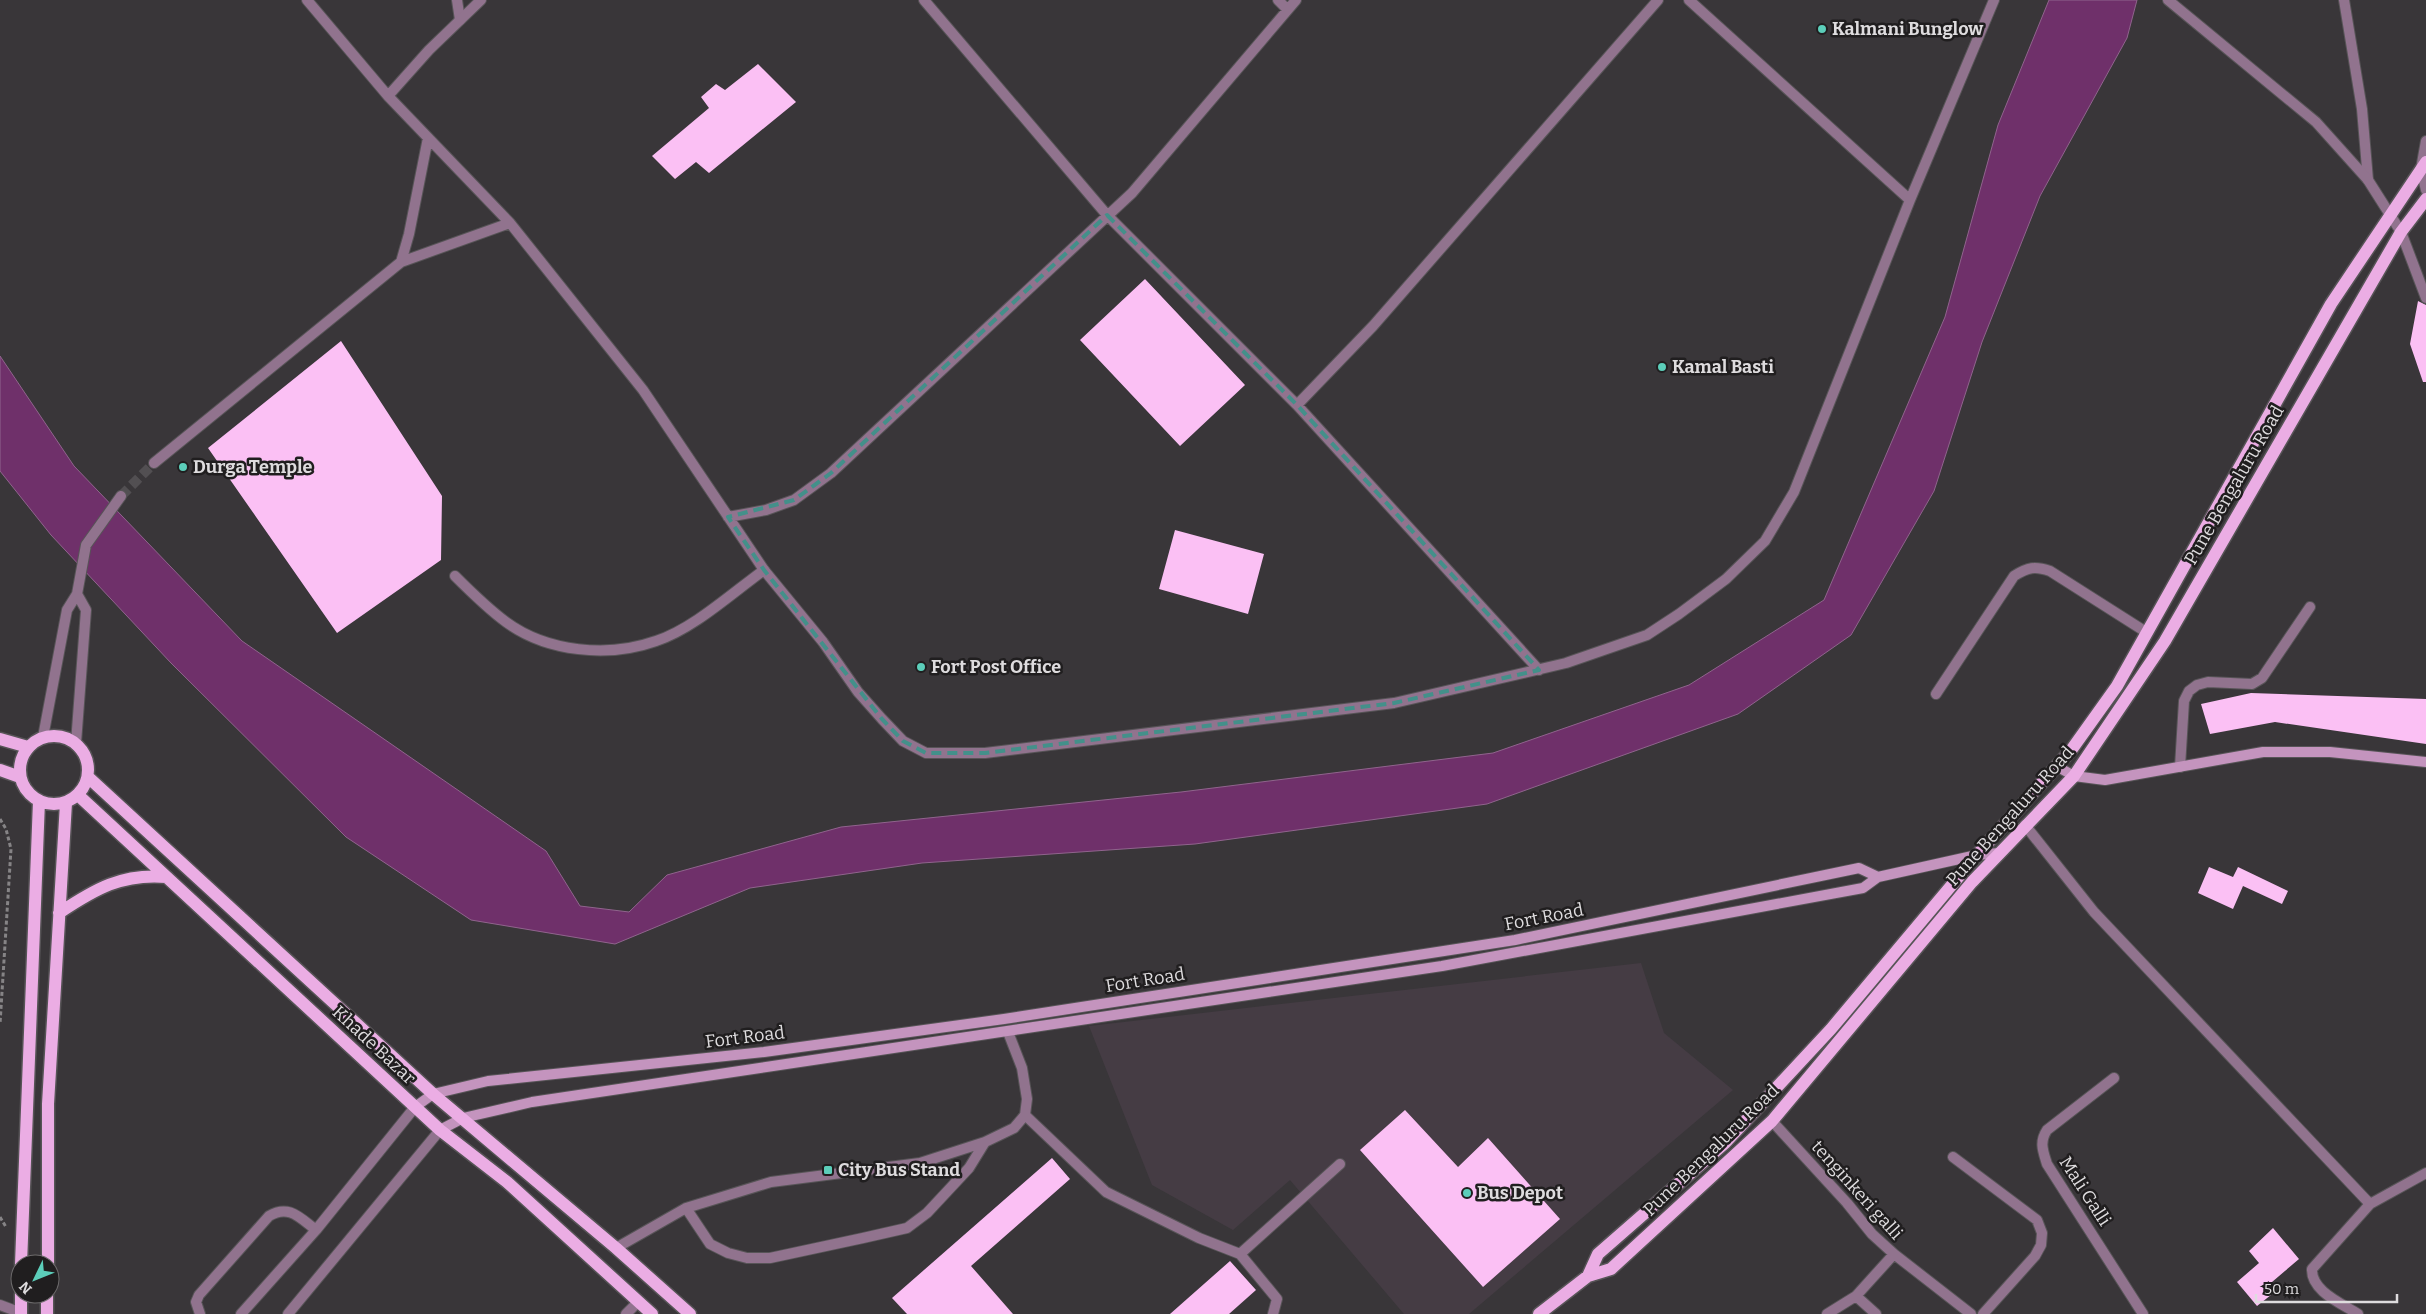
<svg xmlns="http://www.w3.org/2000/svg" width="2426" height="1314" viewBox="0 0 2426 1314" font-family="Bitter,serif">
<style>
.built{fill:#453c44}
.water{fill:#6f306a;stroke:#90648d}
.building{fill:#fbc0f4}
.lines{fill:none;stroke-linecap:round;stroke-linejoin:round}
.minor-tunnel{stroke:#524f52;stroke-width:10;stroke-dasharray:10 5;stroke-linecap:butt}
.service-casing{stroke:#575457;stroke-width:12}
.minor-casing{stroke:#575457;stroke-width:12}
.secondary-casing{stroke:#575457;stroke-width:12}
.primary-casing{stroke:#575457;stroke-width:15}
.path{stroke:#868486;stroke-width:3;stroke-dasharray:4 2.5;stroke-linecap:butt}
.service{stroke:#91738e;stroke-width:10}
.minor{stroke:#91738e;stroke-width:10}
.secondary{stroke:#c494be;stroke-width:10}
.primary{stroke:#ebade4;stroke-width:12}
.marked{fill:none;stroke:#43908a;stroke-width:4;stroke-dasharray:10 6;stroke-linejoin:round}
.poi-dot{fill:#5cceba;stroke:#201e1f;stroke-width:2}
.labels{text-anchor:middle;stroke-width:5;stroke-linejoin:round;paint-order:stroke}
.poi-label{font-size:18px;font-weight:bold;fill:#dedcde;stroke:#201e1f;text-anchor:start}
.street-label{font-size:18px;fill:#dedcde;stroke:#201e1f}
</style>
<rect width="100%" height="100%" fill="#393639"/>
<path class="built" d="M1641 963 1664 1033 1733 1090 1469 1314H1404L1290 1180 1233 1230 1152 1185 1089 1026Z"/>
<path class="water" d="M2049 0H2137L2127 38 2040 196 1982 342 1934 491 1851 635 1738 714 1487 804 1195 844 922 863 750 888 615 944 471 920 346 837 171 663 51 535 0 471V356L74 466 242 641 546 851 580 906 629 912 667 875 841 827 1181 792 1493 753 1689 685 1824 600 1945 317 1998 125Z"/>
<path class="building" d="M758 64 796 102 709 173 696 162 675 179 652 156 709 108 701 97 716 84 725 90Z
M1145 279 1245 385 1180 446 1080 340Z
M2418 301 2426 305V382H2423L2410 344Z
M341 341 442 496 441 560 337 633 208 448Z
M1175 530 1264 554 1248 614 1159 589Z
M2251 693 2426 699V744L2275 722 2210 734 2201 704Z
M2209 867 2233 877 2238 867 2288 891 2282 904 2243 886 2233 909 2198 893Z
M1405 1110 1458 1167 1488 1138 1560 1219 1483 1287 1360 1150Z
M1052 1158 1070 1179 971 1266 1013 1314H907L892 1298Z
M2273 1228 2299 1259 2265 1288 2271 1295 2257 1306 2237 1282 2259 1263 2249 1251Z
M1230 1261 1256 1290 1229 1314H1170Z"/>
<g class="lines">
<path class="minor-tunnel" d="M121 496 154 463"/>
<defs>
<path id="service" d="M457 0 460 20
M2344 0 2362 109 2368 180
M455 576C471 592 487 608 506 622 547 652 608 658 656 641 693 629 732 593 764 570
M1025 1115 1106 1192 1199 1238 1240 1254 1277 1299 1273 1314
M686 1208 710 1244 728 1253 747 1258H770L863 1238 907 1228 927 1213 969 1168 985 1142
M616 1248 686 1208 771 1182 920 1163 985 1142 1014 1128 1025 1115 1027 1099 1022 1068 1008 1032
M1240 1254 1340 1164
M200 1314 196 1302 199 1295 269 1216C289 1204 300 1218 316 1230
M241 1314 316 1230 415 1107
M288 1314 440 1130
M626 1314 638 1302"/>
<path id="minor" d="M307 0 388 96 510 223 643 390 764 570 823 642 858 692 882 719 903 741 926 753H985L1394 703 1566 663 1647 635 1679 614 1726 579 1765 541 1794 492 1910 200 1994 0
M924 0 1107 215 1297 405 1539 670
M1278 0 1287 9
M1689 0 1910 200
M2168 0 2316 122 2368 180 2401 232 2426 298
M388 96 429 50 481 0
M2426 141 2421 169 2426 190
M401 262 409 234 428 138
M1297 405 1373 326 1658 0
M154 463 401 262 510 223
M728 517 766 510 794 500 831 473 1132 193 1296 0
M1936 694 2014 576C2028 567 2035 566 2050 571L2146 632
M43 737 67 610 77 594 86 545 121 496
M76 743 86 610 77 594
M2180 767 2184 701 2189 691 2197 685 2208 682 2252 684 2262 678 2310 607
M2025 825 2094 912 2370 1204
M2114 1078 2047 1130C2039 1142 2043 1151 2047 1164L2143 1314
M1772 1121 1847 1203 1872 1234 1894 1254 1971 1314
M1953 1157 2037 1220 2042 1233 2041 1245 2035 1256 1983 1314
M1856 1296 1876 1314
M0 1305 16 1311 18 1314
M1827 1314 1856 1296 1894 1254
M2358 1314C2341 1303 2311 1291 2312 1269L2370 1204 2426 1173"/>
<path id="secondary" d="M2058 767 2074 776 2105 780 2263 752H2330L2426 762
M415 1107 433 1094 488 1081 764 1052 1004 1019 1515 940 1859 868 1878 877
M440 1130 463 1118 532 1102 1442 966 1863 888 1878 877 1977 855 1999 853"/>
<path id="primary" d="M20 770a34 34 0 1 1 68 0a34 34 0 1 1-68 0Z
M0 739 28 747
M0 770 20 777
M88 777 433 1094 616 1248 690 1314
M78 795 440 1130 507 1182 652 1314
M59 913C95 889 122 873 167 877
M21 1264 39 801
M48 1264V1104L66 803
M1588 1276 1611 1269 1772 1121 1972 882 2074 776 2165 641 2401 232 2426 199
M21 1294V1314
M47 1314V1294
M1539 1314 1588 1276 1598 1254 1725 1143 1831 1029 1977 855 2072 749 2117 686 2331 304 2426 162"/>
</defs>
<use href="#service" class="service-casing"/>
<use href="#minor" class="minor-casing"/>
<use href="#secondary" class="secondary-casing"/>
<use href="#primary" class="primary-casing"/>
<path class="path" d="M0 819 6 829 11 849 0 1024
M0 1217 6 1227"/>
<use href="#service" class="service"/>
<use href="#minor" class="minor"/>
<use href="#secondary" class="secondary"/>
<use href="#primary" class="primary"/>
</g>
<path class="marked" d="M1107 215 1297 405 1539 670 1394 703 985 753H926L903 741 882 719 764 570 728 517 794 500 831 473Z"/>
<g class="poi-dot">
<circle cx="1822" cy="29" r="5"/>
<circle cx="1662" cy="367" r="5"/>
<circle cx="183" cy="467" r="5"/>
<circle cx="921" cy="667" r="5"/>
<rect x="823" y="1165" width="10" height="10" rx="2.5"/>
<circle cx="1467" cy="1193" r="5"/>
</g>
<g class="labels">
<g class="poi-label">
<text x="1832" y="35">Kalmani Bunglow</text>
<text x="1672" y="373">Kamal Basti</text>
<text x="193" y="473">Durga Temple</text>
<text x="931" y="673">Fort Post Office</text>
<text x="838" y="1176">City Bus Stand</text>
<text x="1477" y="1199">Bus Depot</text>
</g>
<g class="street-label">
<text transform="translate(2234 485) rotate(-60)" y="6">Pune Bengaluru Road</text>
<text transform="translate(2010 816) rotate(-48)" y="6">Pune Bengaluru Road</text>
<text transform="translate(1544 917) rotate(-11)" y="6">Fort Road</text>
<text transform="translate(1145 980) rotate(-9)" y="6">Fort Road</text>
<text transform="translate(745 1037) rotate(-7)" y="6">Fort Road</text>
<text transform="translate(374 1045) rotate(43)" y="6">Khade Bazar</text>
<text transform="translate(1711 1150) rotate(-44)" y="6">Pune Bengaluru Road</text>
<text transform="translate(1857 1190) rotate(48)" y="6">tenginkeri galli</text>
<text transform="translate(2085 1191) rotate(57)" y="6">Mali Galli</text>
</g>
</g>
<g transform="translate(35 1279) rotate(227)"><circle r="24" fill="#201e1f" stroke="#6c6a6b"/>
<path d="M0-4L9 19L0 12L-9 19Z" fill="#5cceba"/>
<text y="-8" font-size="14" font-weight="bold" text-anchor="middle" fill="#dedcde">N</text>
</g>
<path d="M2256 1294v8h141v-8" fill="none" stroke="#dedcde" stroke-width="2.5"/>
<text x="2264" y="1294" font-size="15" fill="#dedcde" stroke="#201e1f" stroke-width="4" paint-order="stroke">50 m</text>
</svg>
